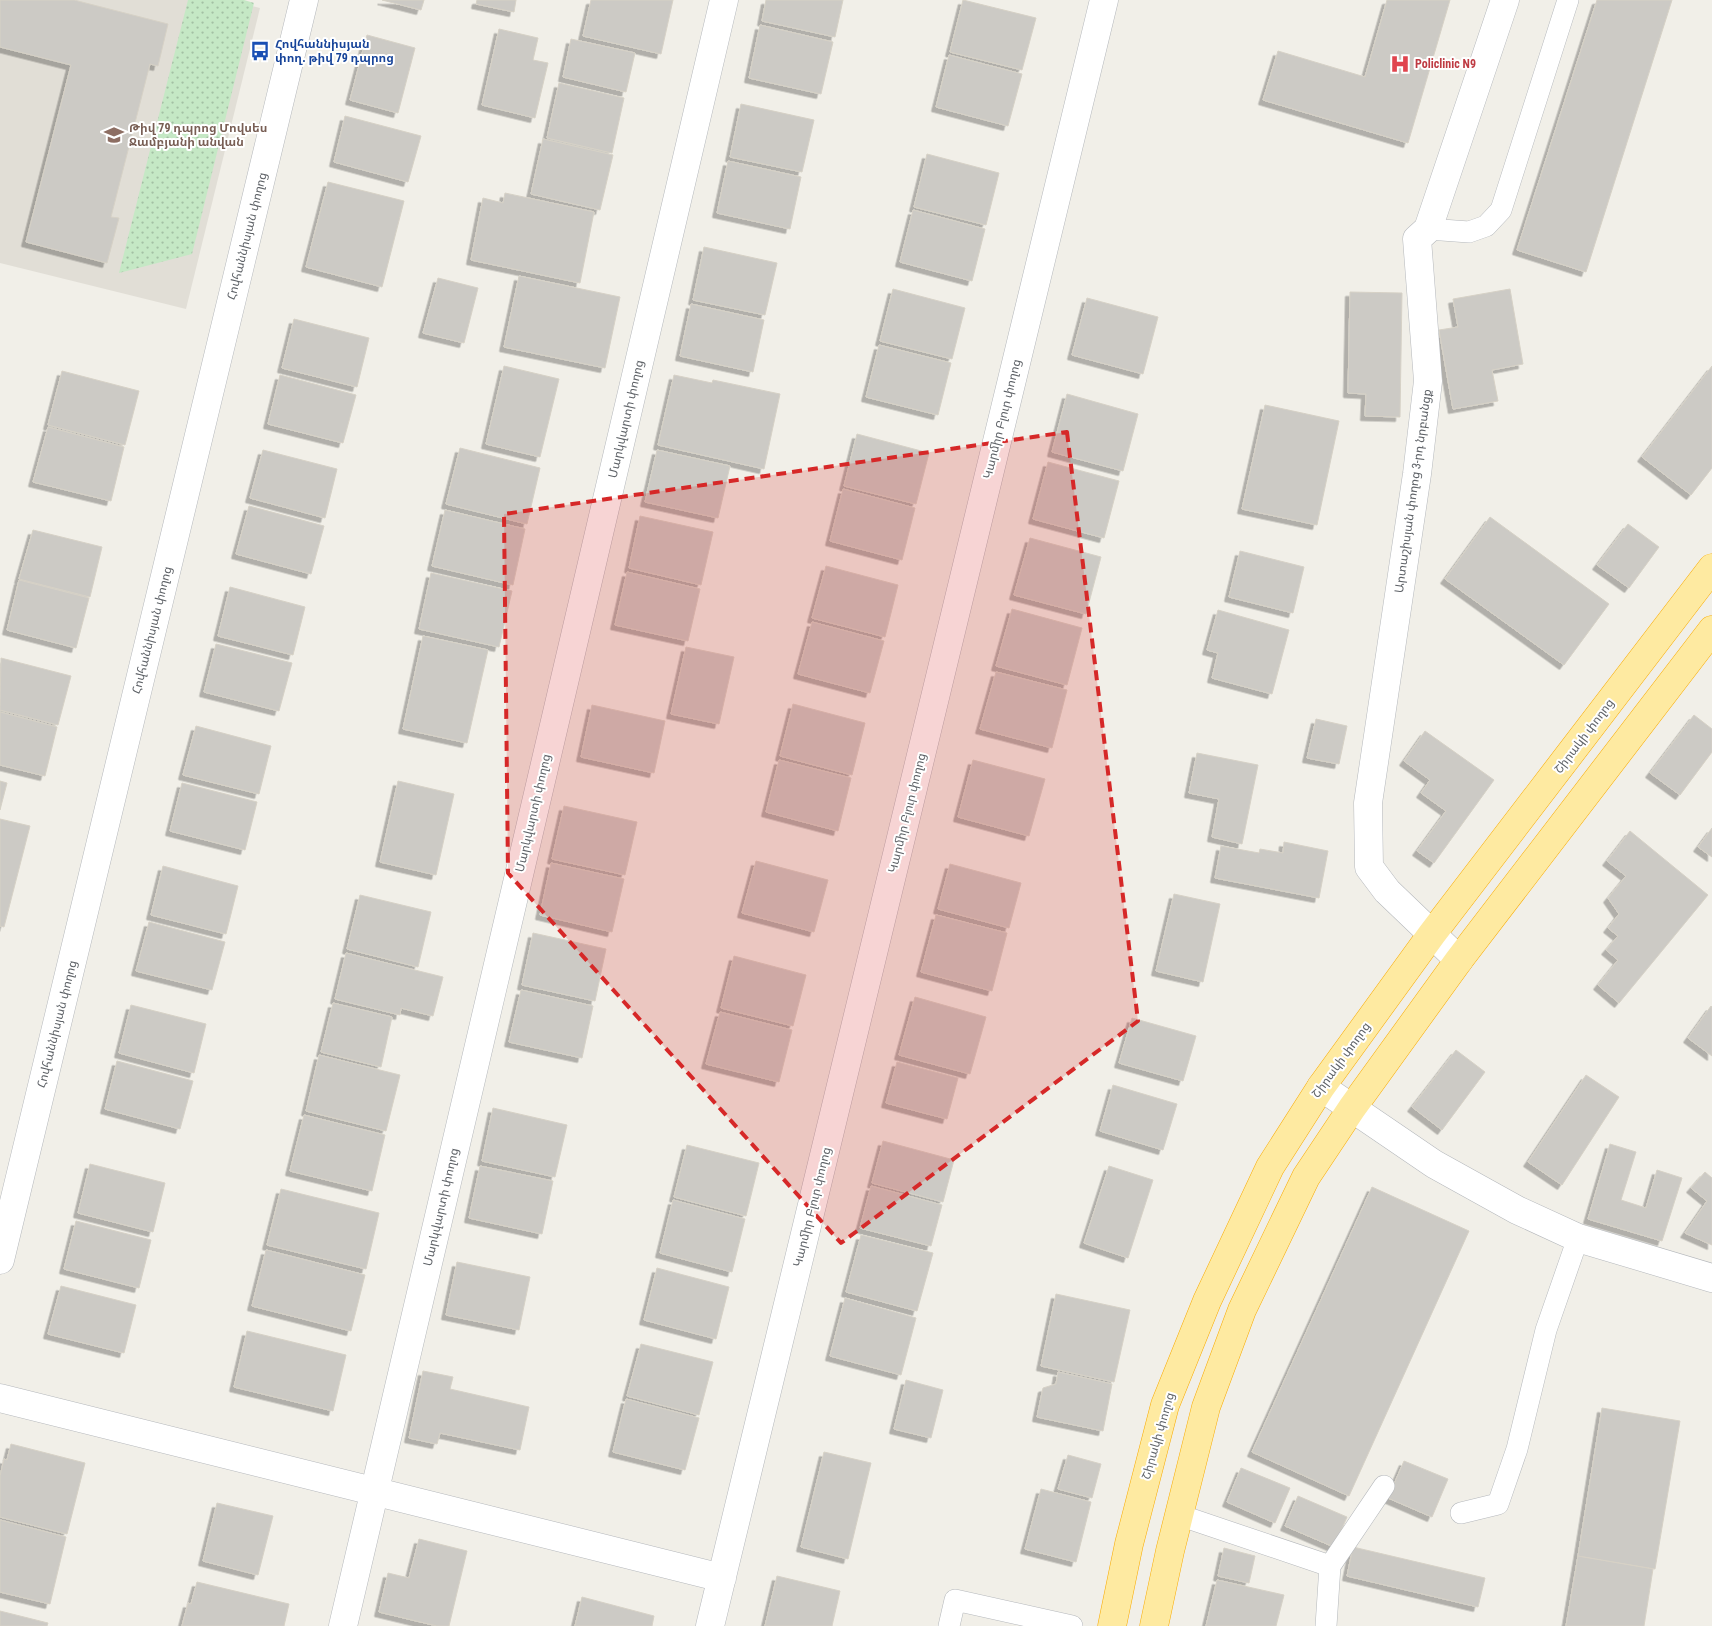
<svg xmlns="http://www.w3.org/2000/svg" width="1712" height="1626" viewBox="0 0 1712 1626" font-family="'Roboto Condensed','Noto Sans Armenian',sans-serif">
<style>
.education{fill:#e1ded6}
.grass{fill:url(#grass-dots)}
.building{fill:#cccac5;stroke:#d6d1c6;filter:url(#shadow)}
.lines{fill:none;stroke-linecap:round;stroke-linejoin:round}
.service-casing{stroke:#b5b8bc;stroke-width:22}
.minor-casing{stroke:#b5b8bc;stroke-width:29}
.trunk-casing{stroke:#f9ab00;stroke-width:29}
.service{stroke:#fff;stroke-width:21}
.minor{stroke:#fff;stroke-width:28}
.trunk{stroke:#feeaa1;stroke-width:28}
.marked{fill:#d62828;fill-opacity:0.2;stroke:#d62828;stroke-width:4;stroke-dasharray:10 6;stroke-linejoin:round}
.labels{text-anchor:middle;stroke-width:4;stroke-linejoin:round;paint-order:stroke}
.transit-label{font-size:12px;font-weight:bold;fill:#164399;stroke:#fff;text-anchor:start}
.health-label{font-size:12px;font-weight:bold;fill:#be3a42;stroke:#fff;text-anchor:start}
.education-label{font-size:12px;font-weight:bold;fill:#785e54;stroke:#fff;text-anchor:start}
.street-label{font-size:12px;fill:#5f6368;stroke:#fff}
</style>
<defs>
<pattern id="grass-dots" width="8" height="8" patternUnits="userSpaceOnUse" patternTransform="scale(1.25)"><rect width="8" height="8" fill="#c5e8c5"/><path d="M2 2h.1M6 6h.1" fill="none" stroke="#a3c0a4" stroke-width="1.8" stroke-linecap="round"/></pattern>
<filter id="shadow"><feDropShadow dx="-4.5" dy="4.5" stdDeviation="0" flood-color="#0004"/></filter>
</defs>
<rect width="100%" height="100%" fill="#f1efe8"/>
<path class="education" d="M0 0H227L260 8 186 309 0 263Z"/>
<path class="grass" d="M188 0H244L254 3 192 254 119 273Z"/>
<path class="building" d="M0 0H74L168 24 158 66 150 64 111 217 119 218 107 263 26 242 71 65 0 47Z
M382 0H424L421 10Z
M477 0H516L514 12 476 4Z
M591 0H673L661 54 583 36Z
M766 0H843L835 37 762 21Z
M963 0 1036 18 1022 70 950 52Z
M1387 0H1450L1408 143 1263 100 1278 51 1365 77Z
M1597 0H1672L1586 272 1517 250Z
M760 25 833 42 821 94 749 78Z
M499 29 538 38 533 60 548 63 535 118 482 105Z
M367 35 415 48 398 113 350 100Z
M571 39 635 53 626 92 563 77Z
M949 55 1022 74 1008 126 936 107Z
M559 83 624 98 612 153 547 138Z
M741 104 814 120 802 172 730 157Z
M345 116 421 136 408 182 334 162Z
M543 139 613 155 600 210 531 194Z
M927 154 999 173 986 225 914 207Z
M728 161 801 177 790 229 717 213Z
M328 182 404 201 382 287 306 267Z
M505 193 594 212 580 283 471 260 483 198 503 203Z
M913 210 985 229 972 281 900 262Z
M704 247 777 263 765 315 693 300Z
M519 276 620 297 605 368 504 347Z
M438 278 478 288 464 343 423 333Z
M893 289 965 308 952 359 880 341Z
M1510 289 1523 364 1492 370 1498 401 1453 409 1439 330 1458 327 1453 299Z
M1350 292 1402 293 1400 417 1365 416 1366 394 1348 393Z
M1087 298 1158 317 1143 374 1072 355Z
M691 304 764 320 753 372 680 356Z
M294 319 369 338 357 387 282 368Z
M879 345 951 363 938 415 866 397Z
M504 366 559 379 540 457 486 444Z
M1712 366V468L1691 495 1642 457Z
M62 371 139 391 125 445 48 425Z
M280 375 356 395 343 443 268 424Z
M674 375 712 383 713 380 780 394 764 469 658 445Z
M1067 394 1138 414 1123 471 1052 452Z
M1265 405 1339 421 1317 525 1242 509Z
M48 427 124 447 111 501 33 482Z
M857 434 929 453 916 504 844 486Z
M460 448 540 468 527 524 446 504Z
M263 450 337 469 325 518 250 498Z
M657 450 730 466 718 518 645 502Z
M1048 462 1119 481 1104 538 1033 519Z
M843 489 915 508 902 560 830 541Z
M249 506 324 526 311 574 236 554Z
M445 510 525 529 513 585 432 566Z
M640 516 713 532 701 585 629 568Z
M1490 517 1609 604 1564 665 1445 579Z
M1628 524 1659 547 1629 588 1597 565Z
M33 530 102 547 90 597 19 579Z
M1030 538 1101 557 1086 614 1014 595Z
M1240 551 1304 567 1293 613 1229 597Z
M826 566 898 585 885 637 812 618Z
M627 572 700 589 688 641 615 625Z
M431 573 512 591 499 647 419 629Z
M19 580 89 598 76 648 7 630Z
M230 587 305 607 293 655 218 636Z
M1012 609 1082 628 1067 685 996 666Z
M1218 610 1289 630 1272 694 1212 678 1218 653 1207 650Z
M812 622 884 641 870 693 798 674Z
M423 636 488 650 467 743 403 729Z
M216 644 292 663 279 711 204 692Z
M686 647 734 657 719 724 671 714Z
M1 658 71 676 58 725 0 710Z
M996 672 1067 690 1052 748 980 729Z
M793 704 865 723 852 775 780 756Z
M592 705 665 721 654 773 581 757Z
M0 712 57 727 45 776 0 765Z
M1694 715 1712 729V752L1680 795 1650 773Z
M1316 719 1347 726 1339 764 1307 758Z
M196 726 271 746 259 794 183 775Z
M1425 731 1494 780 1434 863 1417 851 1446 811 1421 793 1430 780 1404 761Z
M1197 753 1258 765 1242 844 1212 837 1219 799 1189 793Z
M779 760 851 778 838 831 766 812Z
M973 760 1045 779 1029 836 958 817Z
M0 781 7 783 0 810Z
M398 781 454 794 436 875 380 862Z
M182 783 257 802 245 850 170 831Z
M564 806 637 822 625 875 552 859Z
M0 819 30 826 4 927 0 926Z
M1712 828V857L1698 847Z
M1630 831 1708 895 1619 1003 1598 985 1618 960 1606 950 1618 936 1608 928 1619 914 1608 898 1626 876 1607 861Z
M1284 842 1328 851 1319 898 1215 878 1221 846 1259 853 1260 849 1283 853Z
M756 861 828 880 814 932 742 913Z
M551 863 624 879 612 932 540 915Z
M950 864 1021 883 1009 928 938 909Z
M163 866 238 886 226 934 151 915Z
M1174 894 1220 904 1203 982 1156 971Z
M360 895 431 912 418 967 347 949Z
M936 915 1007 933 992 991 921 972Z
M149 922 225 942 212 990 136 971Z
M533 933 606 949 595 1001 522 985Z
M346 953 443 977 433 1016 401 1008 400 1015 335 999Z
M734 956 806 975 793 1026 721 1008Z
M521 990 593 1006 582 1058 509 1042Z
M915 997 986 1017 970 1074 899 1055Z
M333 1003 392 1017 381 1067 321 1052Z
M131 1005 206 1024 194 1073 119 1053Z
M1711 1006 1712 1007V1056L1688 1038Z
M720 1012 792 1030 779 1082 706 1064Z
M1132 1018 1196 1036 1183 1081 1119 1063Z
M1456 1050 1485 1072 1442 1130 1412 1107Z
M319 1055 400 1075 386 1131 306 1111Z
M117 1061 193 1081 180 1129 105 1109Z
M897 1062 958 1078 947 1119 886 1103Z
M1586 1075 1619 1097 1562 1185 1528 1162Z
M1113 1085 1177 1104 1163 1150 1100 1131Z
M493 1108 567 1125 555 1177 482 1161Z
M304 1115 385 1135 372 1191 290 1171Z
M883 1141 954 1160 943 1202 872 1183Z
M1610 1144 1636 1152 1621 1200 1646 1208 1657 1170 1682 1178 1662 1241 1588 1219Z
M687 1145 759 1163 746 1216 674 1197Z
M90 1164 165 1183 153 1232 78 1213Z
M480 1166 553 1181 542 1234 469 1218Z
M1109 1166 1153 1180 1128 1258 1084 1243Z
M1705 1172 1712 1178V1245L1685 1233 1707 1201 1691 1188Z
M871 1186 942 1205 931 1246 860 1228Z
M1372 1187 1469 1231 1349 1496 1252 1452Z
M281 1189 379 1213 366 1269 267 1245Z
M673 1200 745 1219 732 1272 660 1253Z
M76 1221 151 1240 139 1288 64 1269Z
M861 1235 933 1253 917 1311 846 1292Z
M266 1250 365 1275 351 1331 252 1306Z
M457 1262 530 1277 519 1330 446 1315Z
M657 1268 729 1287 716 1339 644 1320Z
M61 1286 136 1305 124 1353 48 1334Z
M1056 1294 1130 1310 1114 1382 1041 1366Z
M845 1298 916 1318 901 1375 830 1356Z
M247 1331 346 1355 333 1411 234 1387Z
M641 1344 713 1362 699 1415 627 1396Z
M423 1371 453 1377 450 1389 529 1407 520 1450 440 1433 437 1444 409 1438Z
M1058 1372 1112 1384 1103 1431 1037 1417 1043 1388 1056 1384Z
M906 1380 943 1390 931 1438 894 1429Z
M626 1399 699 1418 685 1470 613 1452Z
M1602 1408 1680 1421 1655 1569 1578 1556Z
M11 1444 85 1463 67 1534 0 1517V1476L4 1459 7 1460Z
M824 1452 871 1463 848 1559 801 1547Z
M1068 1455 1101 1464 1092 1498 1058 1489Z
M1404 1461 1448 1479 1432 1517 1388 1498Z
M1241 1468 1290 1488 1275 1523 1227 1502Z
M1041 1489 1091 1502 1076 1562 1025 1549Z
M1298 1496 1347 1517 1334 1547 1285 1526Z
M217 1503 273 1516 258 1575 203 1561Z
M0 1520 66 1537 50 1604 0 1592Z
M419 1539 467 1551 449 1626H437L379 1612 388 1573 409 1578Z
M1353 1547 1485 1578 1478 1607 1347 1576Z
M1224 1548 1255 1556 1249 1583 1218 1576Z
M1578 1556 1653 1569 1644 1626H1566Z
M777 1576 840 1591 832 1626H765Z
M1217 1580 1284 1595 1276 1626H1206Z
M197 1582 289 1604 284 1626H182L188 1603 191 1604Z
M582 1597 654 1616 652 1626H575Z
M0 1611 48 1623 47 1626H0Z"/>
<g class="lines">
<defs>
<path id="service" d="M1428 229 1469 232 1486 226 1501 210 1568 0
M1461 1513 1498 1504 1517 1449 1546 1330 1578 1238
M1179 1515 1330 1566
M949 1626 955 1600 1072 1626
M1326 1626 1330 1566 1384 1486"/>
<path id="minor" d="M1459 960 1387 891 1369 867 1368 803 1417 474 1428 381 1417 239 1428 229 1505 0
M1321 1087 1434 1164 1517 1210 1578 1238 1712 1278
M0 1260 304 0
M0 1398 722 1578
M343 1626 724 0
M710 1626 1104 0"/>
<path id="trunk" d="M1112 1626 1129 1544 1165 1405 1207 1301 1270 1167 1321 1087 1432 934 1712 568
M1154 1626 1170 1551 1206 1407 1242 1310 1306 1177 1352 1108 1459 960 1712 630"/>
</defs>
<use href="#service" class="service-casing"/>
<use href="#minor" class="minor-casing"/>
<use href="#trunk" class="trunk-casing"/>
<use href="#service" class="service"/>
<use href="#minor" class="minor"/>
<use href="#trunk" class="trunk"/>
</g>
<path class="marked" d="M1067 432 1138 1021 841 1243 508 873 504 514Z"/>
<defs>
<symbol id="bus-bare" viewBox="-9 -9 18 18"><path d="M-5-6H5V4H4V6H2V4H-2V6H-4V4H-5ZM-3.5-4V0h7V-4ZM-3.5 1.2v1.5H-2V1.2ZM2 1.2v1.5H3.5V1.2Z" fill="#1a4fb4" stroke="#fff" stroke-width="2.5" paint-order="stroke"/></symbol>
<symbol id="hospital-bare" viewBox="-9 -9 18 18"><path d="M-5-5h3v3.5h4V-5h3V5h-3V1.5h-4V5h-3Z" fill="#e0444e" stroke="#fff" stroke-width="2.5" paint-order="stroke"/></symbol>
<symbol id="school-bare" viewBox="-9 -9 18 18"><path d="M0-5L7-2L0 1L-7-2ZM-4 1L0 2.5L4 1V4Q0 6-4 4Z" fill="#8d6e63" stroke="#fff" stroke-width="2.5" paint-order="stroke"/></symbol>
</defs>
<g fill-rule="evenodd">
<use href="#bus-bare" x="246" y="37" width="28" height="28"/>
<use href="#hospital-bare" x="1386" y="50" width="28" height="28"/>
<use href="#school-bare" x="100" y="121" width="28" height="28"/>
</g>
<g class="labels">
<g class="transit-label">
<text x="275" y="48">Հովհաննիսյան<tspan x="275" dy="14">փող. թիվ 79 դպրոց</tspan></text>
</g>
<g class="health-label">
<text x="1415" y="68">Policlinic N9</text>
</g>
<g class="education-label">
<text x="129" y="132">Թիվ 79 դպրոց Մովսես<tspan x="129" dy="14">Ջամբյանի անվան</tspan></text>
</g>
<g class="street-label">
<text transform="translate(247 236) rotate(-76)" y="4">Հովհաննիսյան փողոց</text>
<text transform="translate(626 419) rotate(-77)" y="4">Մարկվարտի փողոց</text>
<text transform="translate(1002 419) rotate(-76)" y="4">Կարմիր Բլուր փողոց</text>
<text transform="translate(1413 491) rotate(-82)" y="4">Արտաշիսյան փողոց 3-րդ նրբանցք</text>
<text transform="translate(152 630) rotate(-76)" y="4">Հովհաննիսյան փողոց</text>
<text transform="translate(1584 736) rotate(-53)" y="4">Շիրակի փողոց</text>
<text transform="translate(533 813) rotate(-77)" y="4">Մարկվարտի փողոց</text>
<text transform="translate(907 813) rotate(-76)" y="4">Կարմիր Բլուր փողոց</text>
<text transform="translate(57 1024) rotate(-76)" y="4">Հովհաննիսյան փողոց</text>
<text transform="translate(1341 1060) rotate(-54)" y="4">Շիրակի փողոց</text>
<text transform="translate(441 1207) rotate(-77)" y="4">Մարկվարտի փողոց</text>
<text transform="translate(812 1207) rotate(-76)" y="4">Կարմիր Բլուր փողոց</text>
<text transform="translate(1158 1436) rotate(-74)" y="4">Շիրակի փողոց</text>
</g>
</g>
</svg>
